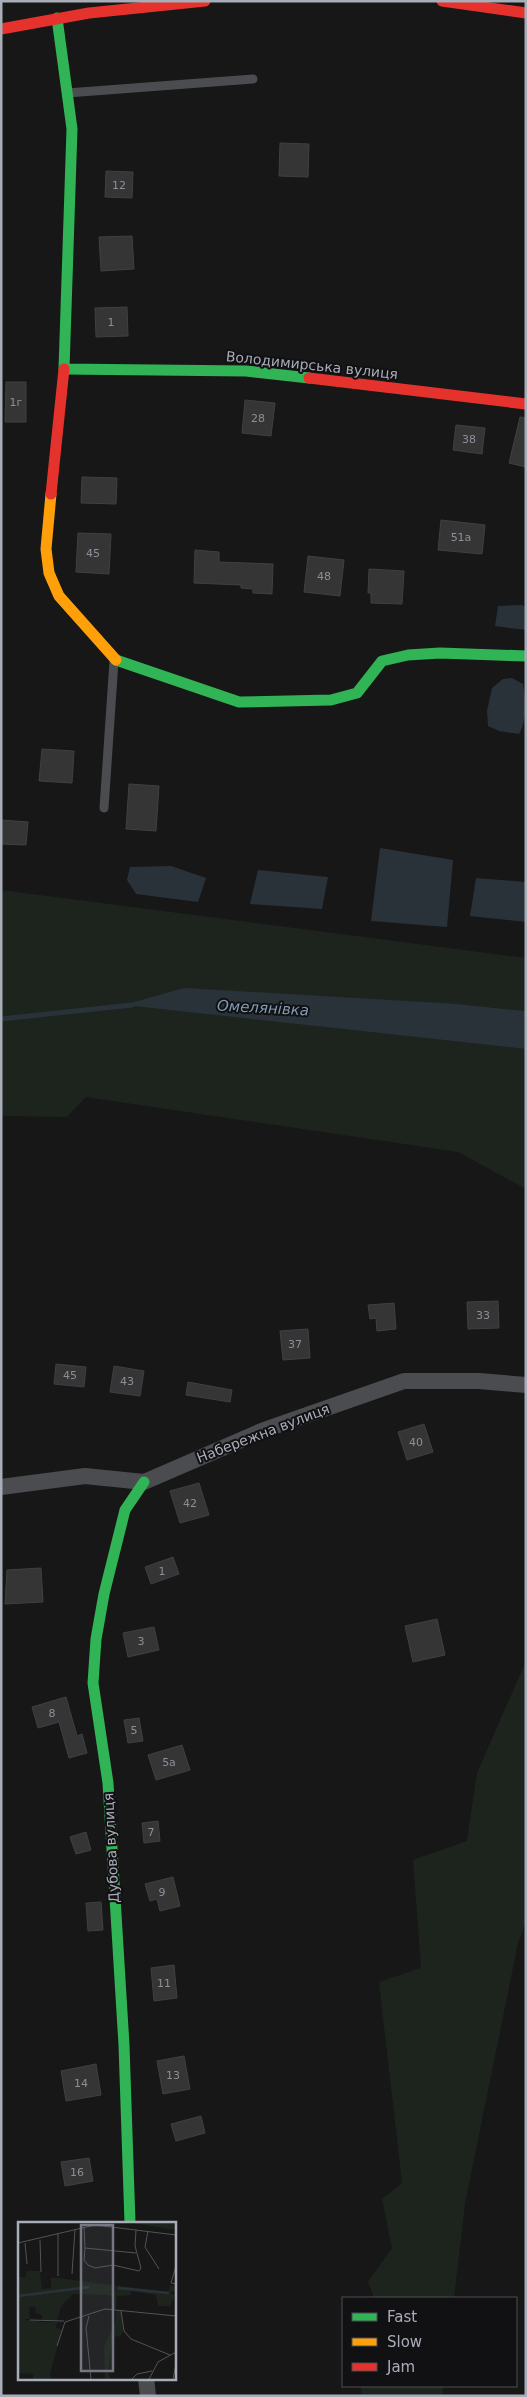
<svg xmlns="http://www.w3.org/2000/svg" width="527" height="2397" viewBox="0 0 527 2397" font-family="'DejaVu Sans',sans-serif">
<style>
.green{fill:#1d241e}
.water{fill:#2a3239}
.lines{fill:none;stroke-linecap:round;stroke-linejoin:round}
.stream{stroke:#2a3239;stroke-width:5}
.building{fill:#353536;stroke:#3f4043}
.lane{stroke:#4b4c50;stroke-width:9}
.street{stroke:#4b4c50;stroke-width:16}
.fast{stroke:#30b455;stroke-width:11}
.slow{stroke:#ff9f0a;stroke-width:11}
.jam{stroke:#e5322d;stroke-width:11}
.labels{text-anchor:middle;stroke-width:4;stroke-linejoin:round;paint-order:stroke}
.number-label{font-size:11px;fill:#8b8f98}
.street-label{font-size:14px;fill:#a8adb8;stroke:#111113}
.water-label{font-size:15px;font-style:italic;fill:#7f9bb3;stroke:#111113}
.inset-river{fill:none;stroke:#2a3239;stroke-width:2.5}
.inset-road{fill:none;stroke:#515357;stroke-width:1}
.view{fill:#757880;fill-opacity:0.15;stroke:#757880;stroke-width:2.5}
.inset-edge{fill:none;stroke:#a8adb8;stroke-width:2.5}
</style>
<rect width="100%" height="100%" fill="#171717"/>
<path class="green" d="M1 890 526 958V1011L457 1004 126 1005 526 1049V1189L458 1152 86 1097 67 1117 1 1116Z
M526 1661V1921L518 1943 465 2204 454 2298H374L368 2282 392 2248 382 2199 402 2183 379 1982 421 1968 413 1860 467 1841 477 1773Z
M361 2386H443V2396H362Z"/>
<path class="water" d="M522 605 526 607V630L495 626 498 606Z
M512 678 523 684C526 701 527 720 519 734L499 731 488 726 487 711 492 688 503 679Z
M380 848 453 860 447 927 371 921Z
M171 866 206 878 198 902 136 894 127 880 130 867Z
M258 870 328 877 322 909 250 904Z
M476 878 526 882V922L470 916Z
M184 988 457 1004 526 1011V1049L124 1005Z"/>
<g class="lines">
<path class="stream" d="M1 1019 132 1005"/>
</g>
<path class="building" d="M280 143 309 144 308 177 279 176Z
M106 171 133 172 132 198 105 197Z
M132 236 134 269 101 271 99 237Z
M127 307 128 336 96 337 95 308Z
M6 382H26V422H5Z
M245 400 275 403 271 436 242 433Z
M520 417 526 418V467L509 463Z
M456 425 485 428 482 454 453 450Z
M82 477 117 478 116 504 81 503Z
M441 520 485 525 482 554 438 550Z
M78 533 111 534 109 574 76 572Z
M195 550 219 552V562L273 564 272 594 253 593V589L241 588V585L194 583Z
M308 556 344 560 340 596 304 592Z
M369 569 404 571 402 604 371 603V593H368Z
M42 749 74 751 72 783 39 781Z
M129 784 159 786 156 831 126 829Z
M1 820 28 822 26 845 1 844Z
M498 1301 499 1328 468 1329 467 1302Z
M394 1303 396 1329 377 1331 376 1318 370 1319 368 1305Z
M308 1329 310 1358 283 1360 280 1331Z
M56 1364 86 1367 84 1387 54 1384Z
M114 1366 144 1371 140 1396 110 1392Z
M188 1382 232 1390 230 1402 186 1395Z
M424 1424 433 1452 407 1460 398 1432Z
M199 1483 209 1515 180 1523 170 1491Z
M173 1557 179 1574 151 1584 145 1567Z
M41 1568 43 1602 5 1604 7 1570Z
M437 1619 445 1655 413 1662 405 1626Z
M154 1627 159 1650 128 1657 123 1633Z
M66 1697 77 1736 82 1734 87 1753 69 1758 59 1722 38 1728 32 1707Z
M139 1718 143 1741 128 1743 124 1720Z
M182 1745 190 1770 156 1780 148 1755Z
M158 1821 160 1841 144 1843 142 1823Z
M86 1832 91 1850 76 1854 70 1837Z
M173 1877 180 1906 160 1911 157 1899 150 1901 145 1884Z
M101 1902 103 1930 88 1931 86 1903Z
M174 1965 177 1998 154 2001 151 1968Z
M184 2056 190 2089 163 2094 157 2061Z
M96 2064 101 2095 66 2101 61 2071Z
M201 2116 205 2133 176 2141 171 2124Z
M89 2158 93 2181 65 2186 61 2162Z"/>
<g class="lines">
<path class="lane" d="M67 93 253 79
M104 808 114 661"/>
<path class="street" d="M1 1487 85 1476 144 1482 264 1430 404 1381H479L526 1385
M146 2378 148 2396"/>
<path class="fast" d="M57 18 72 129 64 369 246 371 309 378
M116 660 239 702 331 700 357 693 382 661 408 655 440 653 526 656
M130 2223 124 2045 108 1783 93 1683 96 1639 104 1594 125 1510 144 1482"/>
<path class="slow" d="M51 494 46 549 49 573 59 596 116 660"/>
<path class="jam" d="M442 1 526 13
M1 29 89 13 205 1
M309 378 526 404
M51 494 64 369"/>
</g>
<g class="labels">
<g class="number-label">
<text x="119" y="189">12</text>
<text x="111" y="326">1</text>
<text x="16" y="406">1г</text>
<text x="258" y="422">28</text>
<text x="469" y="443">38</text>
<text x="461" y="541">51а</text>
<text x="93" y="557">45</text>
<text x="324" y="580">48</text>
<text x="483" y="1319">33</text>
<text x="295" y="1348">37</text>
<text x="70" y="1379">45</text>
<text x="127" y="1385">43</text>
<text x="416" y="1446">40</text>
<text x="190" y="1507">42</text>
<text x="162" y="1575">1</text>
<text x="141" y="1645">3</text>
<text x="52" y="1717">8</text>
<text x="134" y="1734">5</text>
<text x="169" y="1766">5а</text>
<text x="151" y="1836">7</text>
<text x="162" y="1896">9</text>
<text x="164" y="1987">11</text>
<text x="173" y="2079">13</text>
<text x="81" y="2087">14</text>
<text x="77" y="2176">16</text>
</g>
<g class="street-label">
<text transform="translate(312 365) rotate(6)" y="5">Володимирська вулиця</text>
<text transform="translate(263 1433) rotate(-21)" y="5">Набережна вулиця</text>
<text transform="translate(111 1848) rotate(-93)" y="5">Дубова вулиця</text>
</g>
<g class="water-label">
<text transform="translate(263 1008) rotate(3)" y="5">Омелянівка</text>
</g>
</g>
<g transform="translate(18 2222)">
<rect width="158" height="158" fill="#171717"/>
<path d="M102 0H157V8L121 2ZM8 49H22L24 67 33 66V56H39L150 70 152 63 157 64V69L151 71 157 73 152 84H140L138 73 113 69V73L99 74 98 87H95V76L91 73 55 72 43 84 39 99H24V93L18 91 17 85H11L12 97H4L25 100H39L38 106 44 107 32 152 34 157H15V152L0 151V60L1 55H8ZM98 89H103L105 110 101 115 98 113 94 122 90 149 92 157H87L86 124 97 101Z" fill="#1d241e"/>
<path class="inset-river" d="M100 66 151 71M0 74 71 65"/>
<path class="inset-road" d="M123 0H158M66 5 67 26 118 31M130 9 127 25 141 47M22 18 23 50M0 21 77 3 158 13M7 21 9 42M67 26 66 38 70 43 77 46 95 43 121 49 123 46 117 24 118 8M158 44 153 61 158 62M54 52 57 7M40 54V12M103 89 106 109 113 117 152 133M71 94 68 106 73 157M12 98 46 99M39 124 47 100 87 87 158 94M114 157 119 152 134 149M131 157 140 140 158 130M155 157 158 142"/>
<path class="view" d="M63 3H95V149H63Z"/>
<rect width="158" height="158" class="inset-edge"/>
</g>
<rect width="527" height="2397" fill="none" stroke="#a8adb8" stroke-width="5"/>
<rect x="342" y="2297" width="175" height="90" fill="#111113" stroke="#4d4f55"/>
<rect x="352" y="2313" width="25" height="8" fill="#30b455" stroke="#4d4f55"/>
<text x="387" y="2322" font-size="15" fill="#a8adb8">Fast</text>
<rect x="352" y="2338" width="25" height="8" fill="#ff9f0a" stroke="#4d4f55"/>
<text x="387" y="2347" font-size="15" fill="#a8adb8">Slow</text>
<rect x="352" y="2363" width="25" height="8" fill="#e5322d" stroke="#4d4f55"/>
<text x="387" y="2372" font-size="15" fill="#a8adb8">Jam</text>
</svg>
